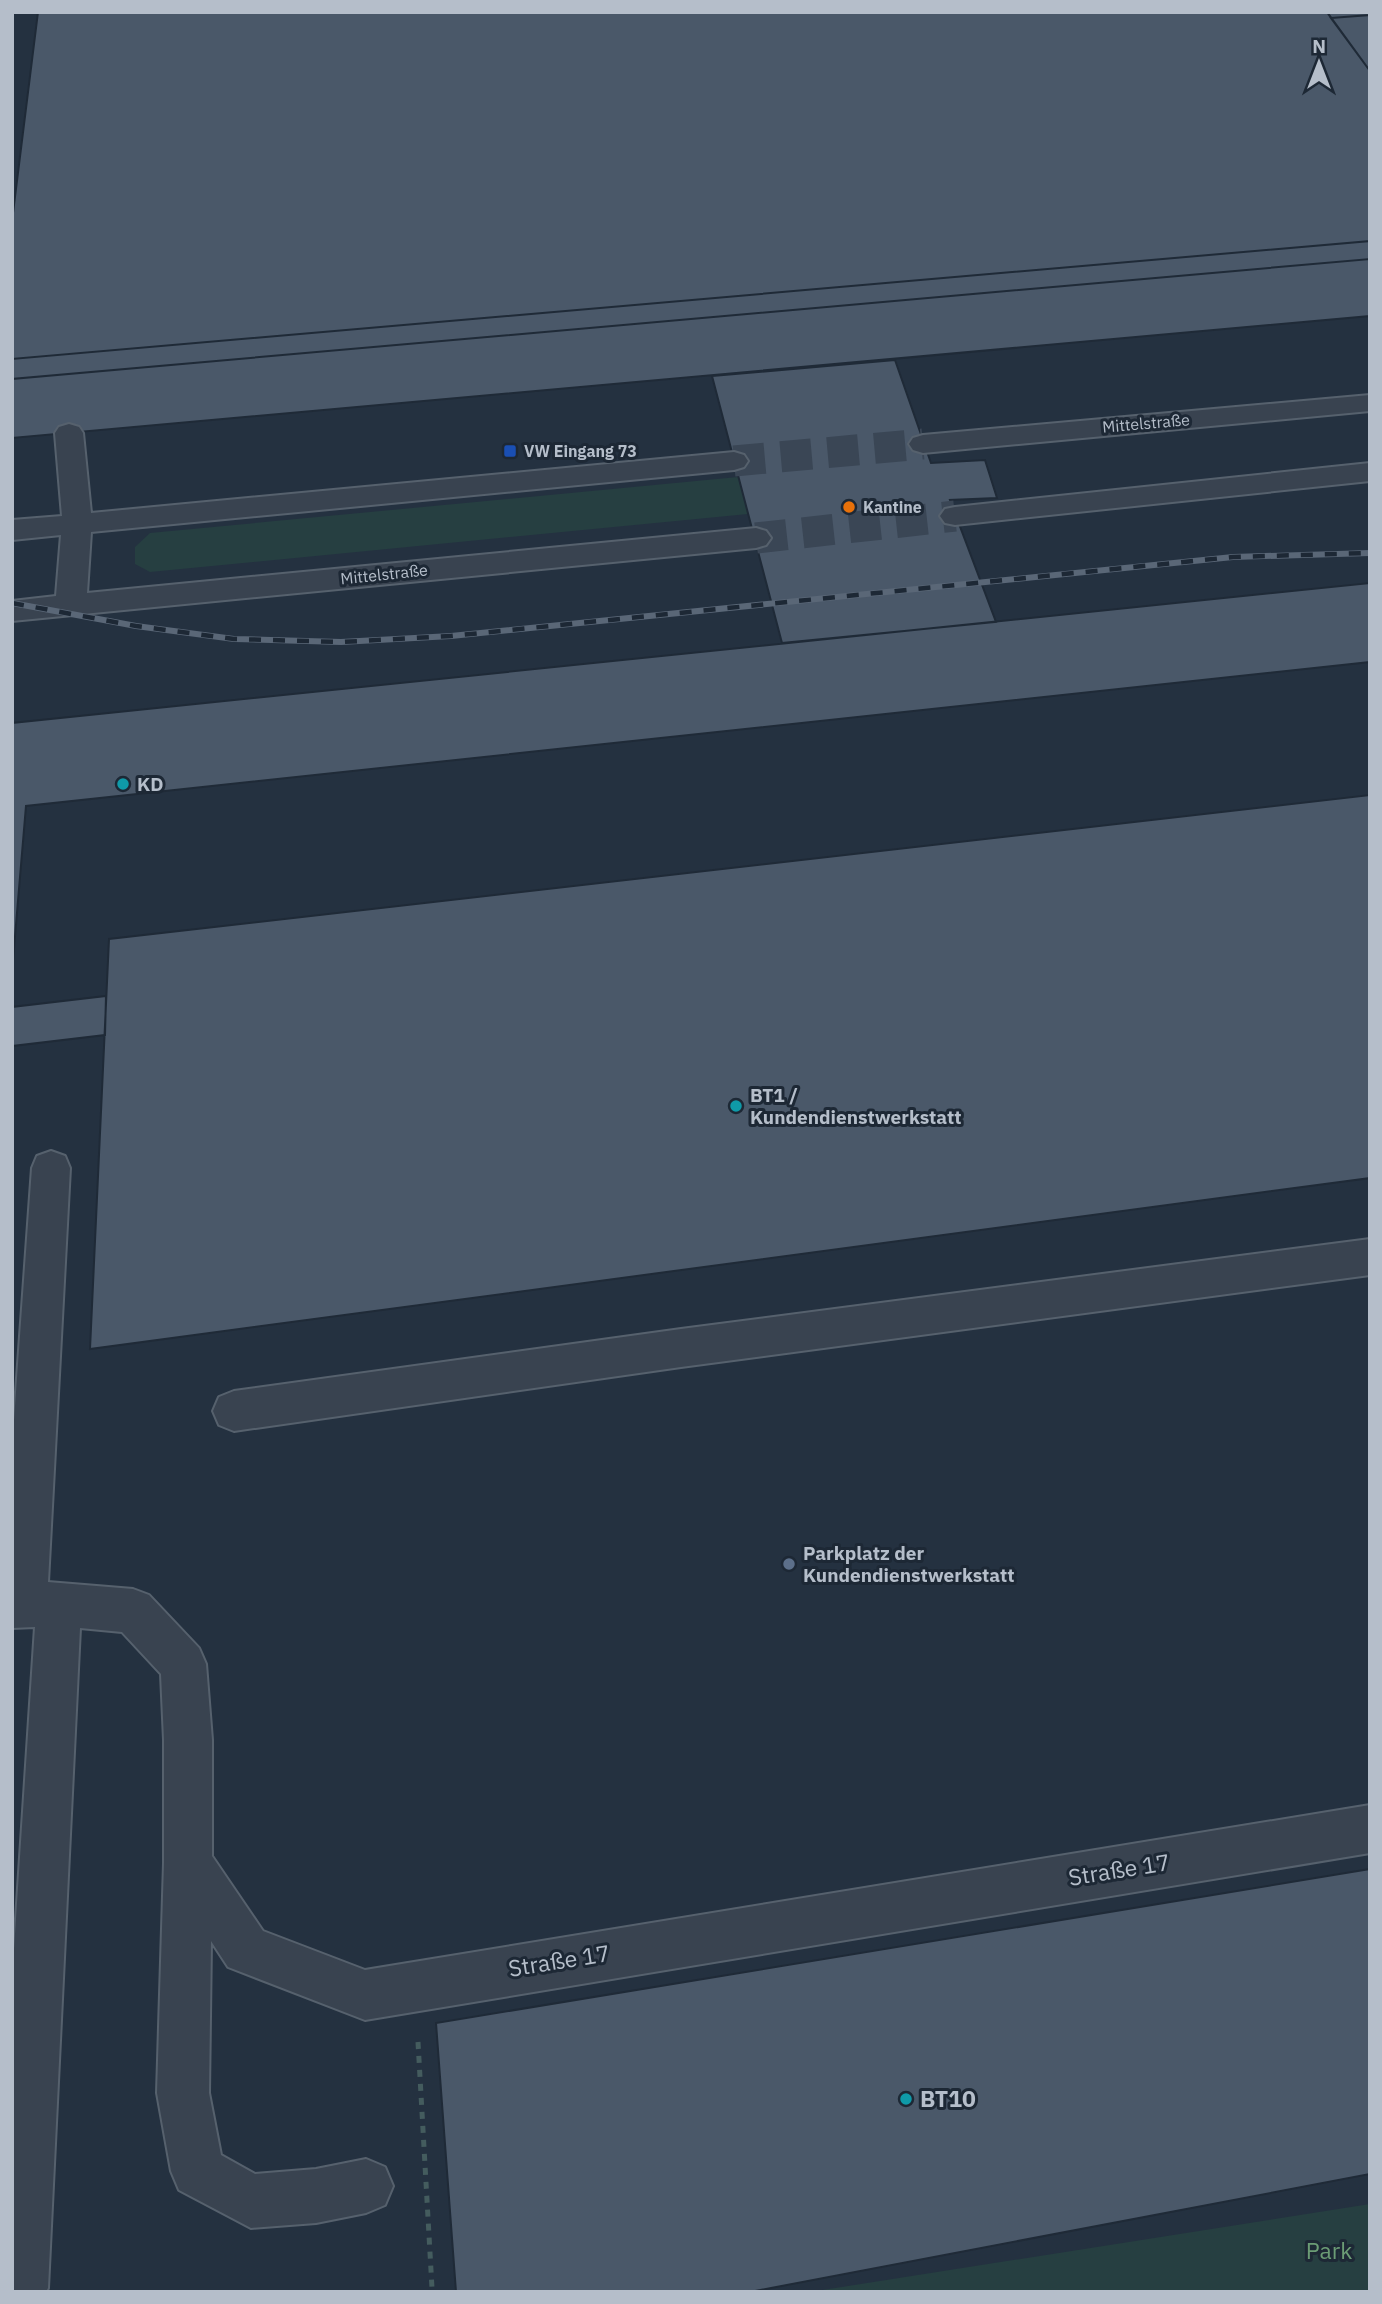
<svg xmlns="http://www.w3.org/2000/svg" width="1382" height="2304" viewBox="0 0 1382 2304" font-family="'IBM Plex Sans',sans-serif">
<style>
.green{fill:#263f41}
.building{fill:#4a5869;stroke:#1f2a37;stroke-width:2}
.lines{fill:none;stroke-linecap:round;stroke-linejoin:round}
.minor-tunnel{stroke:#3a4655;stroke-width:31;stroke-dasharray:31 16;stroke-linecap:butt}
.minor-casing{stroke:#56616d;stroke-width:4}
.path{stroke:#445c5e;stroke-width:5;stroke-dasharray:7 7;stroke-linecap:butt}
.minor{fill:#394350;fill-rule:evenodd}
.rail-casing{stroke:#5a6777;stroke-width:6}
.rail{stroke:#1d2835;stroke-width:4.5;stroke-dasharray:12;stroke-linecap:butt}
.transit-dot{fill:#1a4fb4;stroke:#1d2835;stroke-width:2.5}
.food-dot{fill:#e8710a;stroke:#1d2835;stroke-width:2.5}
.culture-dot{fill:#0f9aa8;stroke:#1d2835;stroke-width:2.5}
.service-dot{fill:#5c6f8a;stroke:#1d2835;stroke-width:2.5}
.labels{text-anchor:middle;stroke-width:6;stroke-linejoin:round;paint-order:stroke}
.far-street-label{font-size:16px;fill:#b5beca;stroke:#1d2835}
.far-poi-label{font-size:16px;font-weight:bold;fill:#b5beca;stroke:#1d2835;text-anchor:start}
.poi-label{font-size:19px;font-weight:bold;fill:#b5beca;stroke:#1d2835;text-anchor:start}
.near-street-label{font-size:23px;fill:#b5beca;stroke:#1d2835}
.near-poi-label{font-size:23px;font-weight:bold;fill:#b5beca;stroke:#1d2835;text-anchor:start}
.near-park-label{font-size:23px;fill:#6b9c75;stroke:#1d2835}
</style>
<rect width="100%" height="100%" fill="#243140"/>
<path class="green" d="M738 477 748 514 150 572 135 564V547L150 533Z
M1370 2204V2292H810Z"/>
<path class="building" d="M38 12H1370V316L12 438V221Z
M38 12H1327L1370 71V241L12 359V221Z
M1327 12H1370V15L1331 18Z
M1370 15V71L1331 18Z
M1370 259V316L12 438V379Z
M895 360 931 463 985 460 997 498 950 500 996 622 782 643 712 376Z
M1370 583V662L26 806 12 972V723Z
M1370 795V1178L90 1349 109 939Z
M106 996 105 1035 12 1046V1007Z
M1370 1869V2174L750 2292H456L436 2023Z"/>
<g class="lines">
<path class="minor-tunnel" d="M734 461 923 444
M756 538 955 516"/>
<defs>
<path id="minor" d="M1370 395V411L923 453 913 450 909 444 913 438 923 435Z
M69 424 79 427 83 433 91 513 734 452 744 455 748 461 744 467 734 470 91 532 87 593 756 528 766 531 771 538 766 545 756 548 12 621V601L56 596 61 535 12 540V520L62 516 55 433 59 427Z
M1370 463V481L955 525 945 523 940 516 945 509 955 507Z
M51 1151 65 1156 70 1168 48 1582 133 1589 149 1595 199 1648 206 1664 212 1740V1856L263 1931 365 1970 1370 1805V1853L365 2020 228 1967 211 1941 209 2093 221 2155 255 2174 316 2169 366 2159 385 2167 393 2186 385 2205 366 2213 316 2223 251 2228 179 2190 171 2171 157 2093 164 1863V1740L161 1674 122 1632 80 1628 48 2288 46 2292H12V1980L35 1627 12 1628V1448L32 1168 37 1156Z
M1370 1239V1275L681 1367 234 1431 219 1425 213 1411 219 1397 234 1391 681 1329Z"/>
</defs>
<use href="#minor" class="minor-casing"/>
<path class="path" d="M418 2042 432 2288 430 2292"/>
<use href="#minor" class="minor"/>
<defs>
<path id="rail" d="M12 603 136 626 234 639 341 642 451 636 1233 557 1370 553"/>
</defs>
<use href="#rail" class="rail-casing"/>
<use href="#rail" class="rail"/>
</g>
<rect class="transit-dot" x="503" y="444" width="14" height="14" rx="3.5"/>
<circle class="food-dot" cx="849" cy="507" r="7"/>
<g class="culture-dot">
<circle cx="123" cy="784" r="7"/>
<circle cx="736" cy="1106" r="7"/>
<circle cx="906" cy="2099" r="7"/>
</g>
<circle class="service-dot" cx="789" cy="1564" r="7"/>
<g class="labels">
<g class="far-street-label">
<text transform="translate(1146 423) rotate(-5)" y="6">Mittelstraße</text>
<text transform="translate(384 574) rotate(-6)" y="6">Mittelstraße</text>
</g>
<g class="far-poi-label">
<text x="524" y="457">VW Eingang 73</text>
<text x="863" y="513">Kantine</text>
</g>
<g class="poi-label">
<text x="137" y="791">KD</text>
<text x="750" y="1102">BT1 /<tspan x="750" dy="22">Kundendienstwerkstatt</tspan></text>
<text x="803" y="1560">Parkplatz der<tspan x="803" dy="22">Kundendienstwerkstatt</tspan></text>
</g>
<g class="near-street-label">
<text transform="translate(1119 1870) rotate(-9)" y="8">Straße 17</text>
<text transform="translate(559 1961) rotate(-9)" y="8">Straße 17</text>
</g>
<g class="near-poi-label">
<text x="920" y="2107">BT10</text>
</g>
<g class="near-park-label">
<text x="1329" y="2259">Park</text>
</g>
</g>
<rect width="1382" height="2304" fill="none" stroke="#b5beca" stroke-width="28"/>
<g transform="translate(1319 63)" stroke="#1d2835" stroke-width="5" paint-order="stroke">
<path d="M0-5L12 26L0 18L-12 26Z" fill="#b5beca"/>
<text y="-10" font-size="19" font-weight="bold" text-anchor="middle" fill="#b5beca">N</text>
</g>
</svg>
